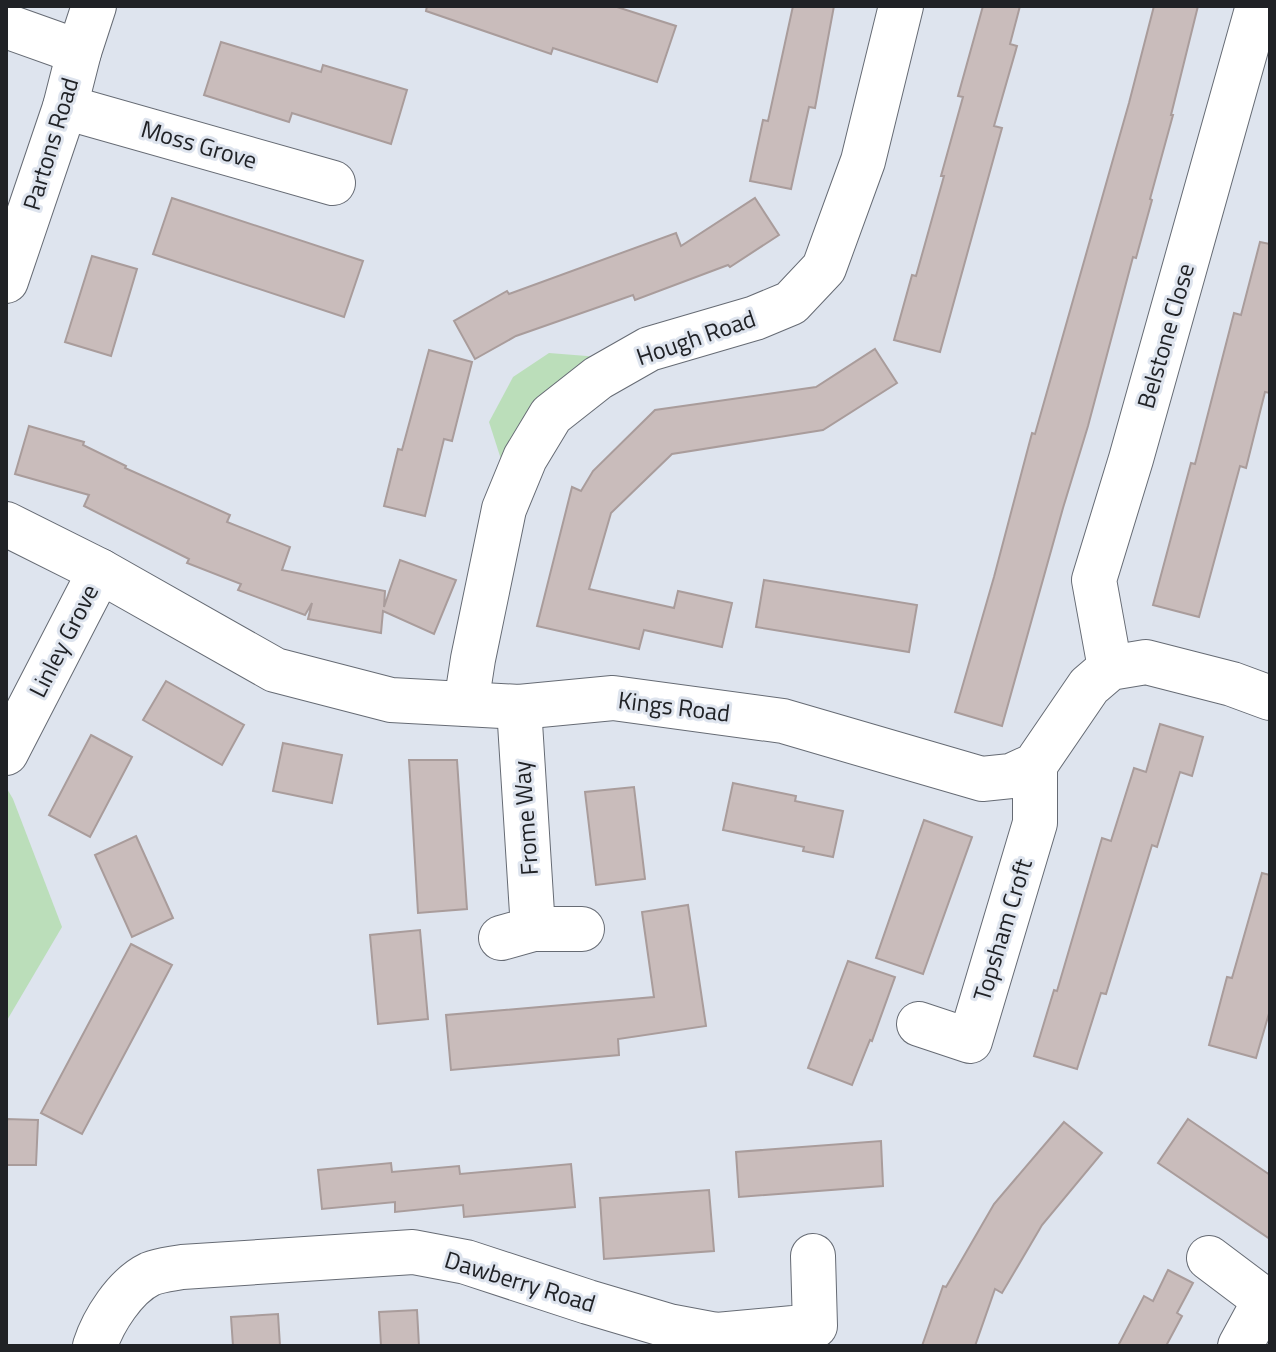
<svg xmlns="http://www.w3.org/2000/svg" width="1276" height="1352" viewBox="0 0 1276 1352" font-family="'Titillium Web',sans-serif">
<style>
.green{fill:#bbdeba}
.building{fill:#c9bcbb;stroke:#a99c9b;stroke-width:2}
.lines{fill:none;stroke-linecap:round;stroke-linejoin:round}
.minor-casing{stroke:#666b74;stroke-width:46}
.minor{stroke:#fff;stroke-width:44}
.labels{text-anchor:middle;stroke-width:6;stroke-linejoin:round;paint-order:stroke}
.street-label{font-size:24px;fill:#202226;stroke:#dee4ee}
</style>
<rect width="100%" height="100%" fill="#dee4ee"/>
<g class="green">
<polygon points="549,353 612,358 508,481 489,422 513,377"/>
<polygon points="6,787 13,799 62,927 6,1022"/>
</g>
<g class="building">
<polygon points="427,6 614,6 676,26 657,82 553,48 551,54 426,11"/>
<polygon points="793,6 834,6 815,108 809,107 791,189 750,181 763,120 768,121"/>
<polygon points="983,6 1020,6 1010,44 1017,46 994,126 1002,128 940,352 894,340 912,275 916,276 944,176 941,176 963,97 958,96"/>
<polygon points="1154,6 1198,6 1171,115 1173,115 1150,199 1152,200 1136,258 1133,257 1088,426 1063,508 1002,726 955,712 994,577 1032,433 1035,434 1129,103"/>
<polygon points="221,42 321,72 323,65 407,90 391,144 292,113 289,122 204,95"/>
<polygon points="172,198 363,261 344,317 153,254"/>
<polygon points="755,198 779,235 730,267 728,265 635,300 633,295 516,336 475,359 454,321 507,291 509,294 676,233 681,246"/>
<polygon points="1260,242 1270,244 1270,393 1265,392 1246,468 1240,466 1199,617 1153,605 1191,463 1195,464 1234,313 1241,315"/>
<polygon points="92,256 137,269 111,356 65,342"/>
<polygon points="875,349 897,383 823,430 672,454 611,513 589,589 674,608 678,591 732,603 722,647 644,630 639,649 537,626 572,487 581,491 593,471 655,410 816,387"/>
<polygon points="429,350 472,362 452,441 444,439 425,516 384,506 398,449 402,450"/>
<polygon points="29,426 84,442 83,445 126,466 125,468 230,515 227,522 290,547 282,570 385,591 384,607 400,560 456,580 434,634 383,611 381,633 308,619 312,603 305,615 238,590 241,584 187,563 189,559 84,506 89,495 15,474"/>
<polygon points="764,580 917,605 909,652 756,627"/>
<polygon points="166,681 244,725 222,765 143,720"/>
<polygon points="1160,724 1203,737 1192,776 1180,772 1157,847 1152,845 1106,994 1101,993 1077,1069 1034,1056 1054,990 1057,991 1102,838 1111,841 1134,768 1146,772"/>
<polygon points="91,735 132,757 90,837 49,815"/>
<polygon points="283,743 342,755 332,803 273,791"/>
<polygon points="409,760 457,760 467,909 418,913"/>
<polygon points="733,783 796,796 795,801 843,811 833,857 803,851 804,847 723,830"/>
<polygon points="634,787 645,879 596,885 585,792"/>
<polygon points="924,820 972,837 923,974 876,958"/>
<polygon points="136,836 173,918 132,937 95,855"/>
<polygon points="1262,873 1270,875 1270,1010 1256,1058 1209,1045 1227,977 1232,978"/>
<polygon points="688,905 706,1026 618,1039 619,1055 451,1070 446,1015 654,997 642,912"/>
<polygon points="420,930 428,1019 378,1024 370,935"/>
<polygon points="131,944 172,965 82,1134 41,1113"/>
<polygon points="848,961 895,977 872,1041 870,1040 852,1085 808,1068"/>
<polygon points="6,1119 38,1120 36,1165 6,1165"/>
<polygon points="1188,1119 1270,1175 1270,1239 1158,1163"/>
<polygon points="1064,1122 1102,1153 1042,1225 1002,1293 995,1289 975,1346 922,1346 943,1286 946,1287 994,1204"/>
<polygon points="881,1141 883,1186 739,1197 736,1152"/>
<polygon points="391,1163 392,1172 459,1166 460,1174 571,1164 575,1207 464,1217 463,1205 395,1212 395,1202 322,1209 318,1170"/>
<polygon points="709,1190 714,1251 604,1259 600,1198"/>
<polygon points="1168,1270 1193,1283 1177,1313 1182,1316 1166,1346 1118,1346 1144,1296 1153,1301"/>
<polygon points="417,1310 419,1346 381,1346 379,1312"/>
<polygon points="278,1314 280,1346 233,1346 231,1317"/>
</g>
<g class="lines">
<defs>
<g id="minor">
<polyline points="6,26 79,52"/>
<polyline points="65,107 333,183"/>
<polyline points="6,281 65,107 79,52 94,6"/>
<polyline points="6,524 100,571 275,670 391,700 519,707 613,698 783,721 982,779 1011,776 1035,765 1089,686 1110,668 1146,662 1232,684 1270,698"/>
<polyline points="1110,668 1094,580 1131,459 1258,6"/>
<polyline points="466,704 473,659 504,509 525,458 551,415 598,378 649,349 755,318 791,303 824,268 863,161 901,6"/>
<polyline points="519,707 533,929"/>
<polyline points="6,753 100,571"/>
<polyline points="501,938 533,929 582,929"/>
<polyline points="919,1024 970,1041 1035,823 1035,765"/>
<polyline points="1209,1258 1270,1304"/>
<path d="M95,1346c8,-25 30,-60 55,-72 10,-4 22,-5 32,-7l231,-15 53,10 122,40 81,24 48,9 98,-9 -2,-70"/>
<polyline points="1240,1346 1265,1300"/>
</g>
</defs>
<use href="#minor" class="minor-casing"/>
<use href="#minor" class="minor"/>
</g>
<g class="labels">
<g class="street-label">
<text transform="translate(51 144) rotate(-73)" y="8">Partons Road</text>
<text transform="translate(199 145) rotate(16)" y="8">Moss Grove</text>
<text transform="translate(1166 336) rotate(-74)" y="8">Belstone Close</text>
<text transform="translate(696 338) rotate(-19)" y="8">Hough Road</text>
<text transform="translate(64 641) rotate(-63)" y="8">Linley Grove</text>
<text transform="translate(674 707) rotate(7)" y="8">Kings Road</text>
<text transform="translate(526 818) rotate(-94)" y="8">Frome Way</text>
<text transform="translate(1003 930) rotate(-73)" y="8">Topsham Croft</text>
<text transform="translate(520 1282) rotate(17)" y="8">Dawberry Road</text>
</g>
</g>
<rect width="1276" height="1352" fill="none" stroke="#202226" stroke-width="16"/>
</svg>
